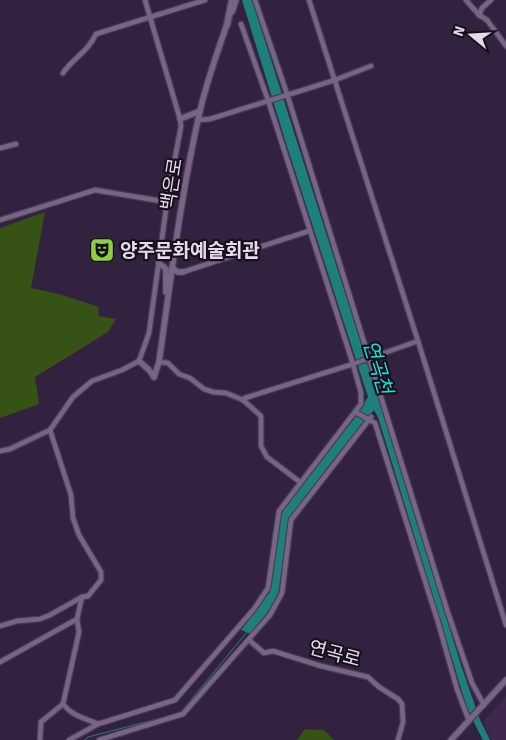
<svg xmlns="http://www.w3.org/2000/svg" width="506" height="740" viewBox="0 0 506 740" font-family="Signika,'Noto Sans KR',sans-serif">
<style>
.built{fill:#3e294c}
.green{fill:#365214}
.water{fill:#1d807c}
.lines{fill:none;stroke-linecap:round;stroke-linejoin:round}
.stream{stroke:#1d807c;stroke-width:1}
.minor-casing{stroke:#4b3d55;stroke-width:7}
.tertiary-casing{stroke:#4b3d55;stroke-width:8}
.secondary-casing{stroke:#4b3d55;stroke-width:9}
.minor{stroke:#786586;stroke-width:4.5}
.tertiary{stroke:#786586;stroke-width:5.5}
.secondary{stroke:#786586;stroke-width:6}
.labels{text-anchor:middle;stroke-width:4.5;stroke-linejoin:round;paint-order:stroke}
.street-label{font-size:19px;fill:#e4daec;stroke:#17101c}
.poi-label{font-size:19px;font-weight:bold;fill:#e4daec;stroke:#17101c;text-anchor:start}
.water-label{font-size:20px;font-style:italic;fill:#17e1da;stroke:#17101c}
</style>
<rect width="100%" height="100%" fill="#33223f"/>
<polygon class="built" points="506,696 506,740 492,740 483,722"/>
<g class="green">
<polygon points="45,212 31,288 59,294 99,307 98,316 116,319 108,332 35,377 39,404 0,418 0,228"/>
<polygon points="305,729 324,730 334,740 297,740"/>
</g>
<polygon class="water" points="242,0 252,0 374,384 461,665 480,720 490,740 483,740 468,711 378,417 374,410 330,464 290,518 278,595 270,609 251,634 241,630 270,592 282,510 354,419 368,397 286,143"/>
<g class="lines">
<polyline class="stream" points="85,740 88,737 180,713 247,632"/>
<defs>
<g id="minor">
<polyline points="255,0 287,94 448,613 472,683 484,705"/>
<polyline points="309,0 418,341 506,625"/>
<polyline points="466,0 479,15"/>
<polyline points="491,0 482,8 479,15 487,20 506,46"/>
<path d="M63,73c11,-16 24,-20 33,-39l109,-34"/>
<polyline points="198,120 210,119 335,80 371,66"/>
<polyline points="0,148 16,144"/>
<polyline points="0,220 95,190 167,202"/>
<polyline points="183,272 309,231"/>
<polyline points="159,362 168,363 179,374 190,378 204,389 213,392 226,393 243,400 261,416 261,446 267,457 300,482"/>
<polyline points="243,400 245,398 353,364 418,341"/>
<polyline points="355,412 375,423 438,622 457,689 469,721"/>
<polyline points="0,451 10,449 50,430 73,397 92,381 122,370 139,361 149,333 167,202 181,126 180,119 145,0"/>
<polyline points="0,626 17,621 40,619 50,615 82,597 88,596 101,580 101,572 79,535 73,518 71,495 50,430"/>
<polyline points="249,640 264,653 273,651 321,666 368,677 379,687 398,699 402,704 403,722 398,740"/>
<polyline points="0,662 77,619"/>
<path d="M63,704c9,12 22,14 35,20"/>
<polyline points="40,740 41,722 63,704 79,632 77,619 82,597"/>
<polyline points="69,740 98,724 175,700 254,609 268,588 279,511 361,404 361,393 353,364 268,100 241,24"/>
<polyline points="99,740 183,714 270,615 282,593 291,520 371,417"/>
</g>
<g id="tertiary">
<polyline points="232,12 236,0"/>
<polyline points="180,119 200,111"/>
<polyline points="159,263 166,269 166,292"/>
<polyline points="172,268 178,272 183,272"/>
<polyline points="139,361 149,370 154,377"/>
<path d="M154,377l5,-15c12,-84 22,-169 41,-251 7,-31 18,-60 28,-90"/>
<polyline points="451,740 506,680"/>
</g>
<polyline id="secondary" points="227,25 232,0"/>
</defs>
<use href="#minor" class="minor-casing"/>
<use href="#tertiary" class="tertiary-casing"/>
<use href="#secondary" class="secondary-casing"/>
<use href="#minor" class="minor"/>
<use href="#tertiary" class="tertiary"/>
<use href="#secondary" class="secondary"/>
</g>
<defs>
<symbol id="theatre-square" viewBox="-11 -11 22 22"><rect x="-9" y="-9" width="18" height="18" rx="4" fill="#8fcd42" stroke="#17101c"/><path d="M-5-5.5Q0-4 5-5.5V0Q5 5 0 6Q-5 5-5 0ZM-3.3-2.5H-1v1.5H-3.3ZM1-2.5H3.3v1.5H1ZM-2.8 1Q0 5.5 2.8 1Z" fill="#111"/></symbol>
</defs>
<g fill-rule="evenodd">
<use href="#theatre-square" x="88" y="236" width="28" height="28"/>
</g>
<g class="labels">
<g class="street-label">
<text transform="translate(171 184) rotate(-81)" y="7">백은로</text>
<text transform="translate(335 653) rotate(15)" y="7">연곡로</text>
</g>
<g class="poi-label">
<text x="120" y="257">양주문화예술회관</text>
</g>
<g class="water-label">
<text transform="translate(378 367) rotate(73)" y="7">연곡천</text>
</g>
</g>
<g transform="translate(471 35) rotate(288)" stroke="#17101c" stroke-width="4" paint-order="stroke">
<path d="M0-4L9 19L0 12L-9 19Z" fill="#e4daec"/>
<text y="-8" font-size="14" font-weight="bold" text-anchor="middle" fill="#e4daec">N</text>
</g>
</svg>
